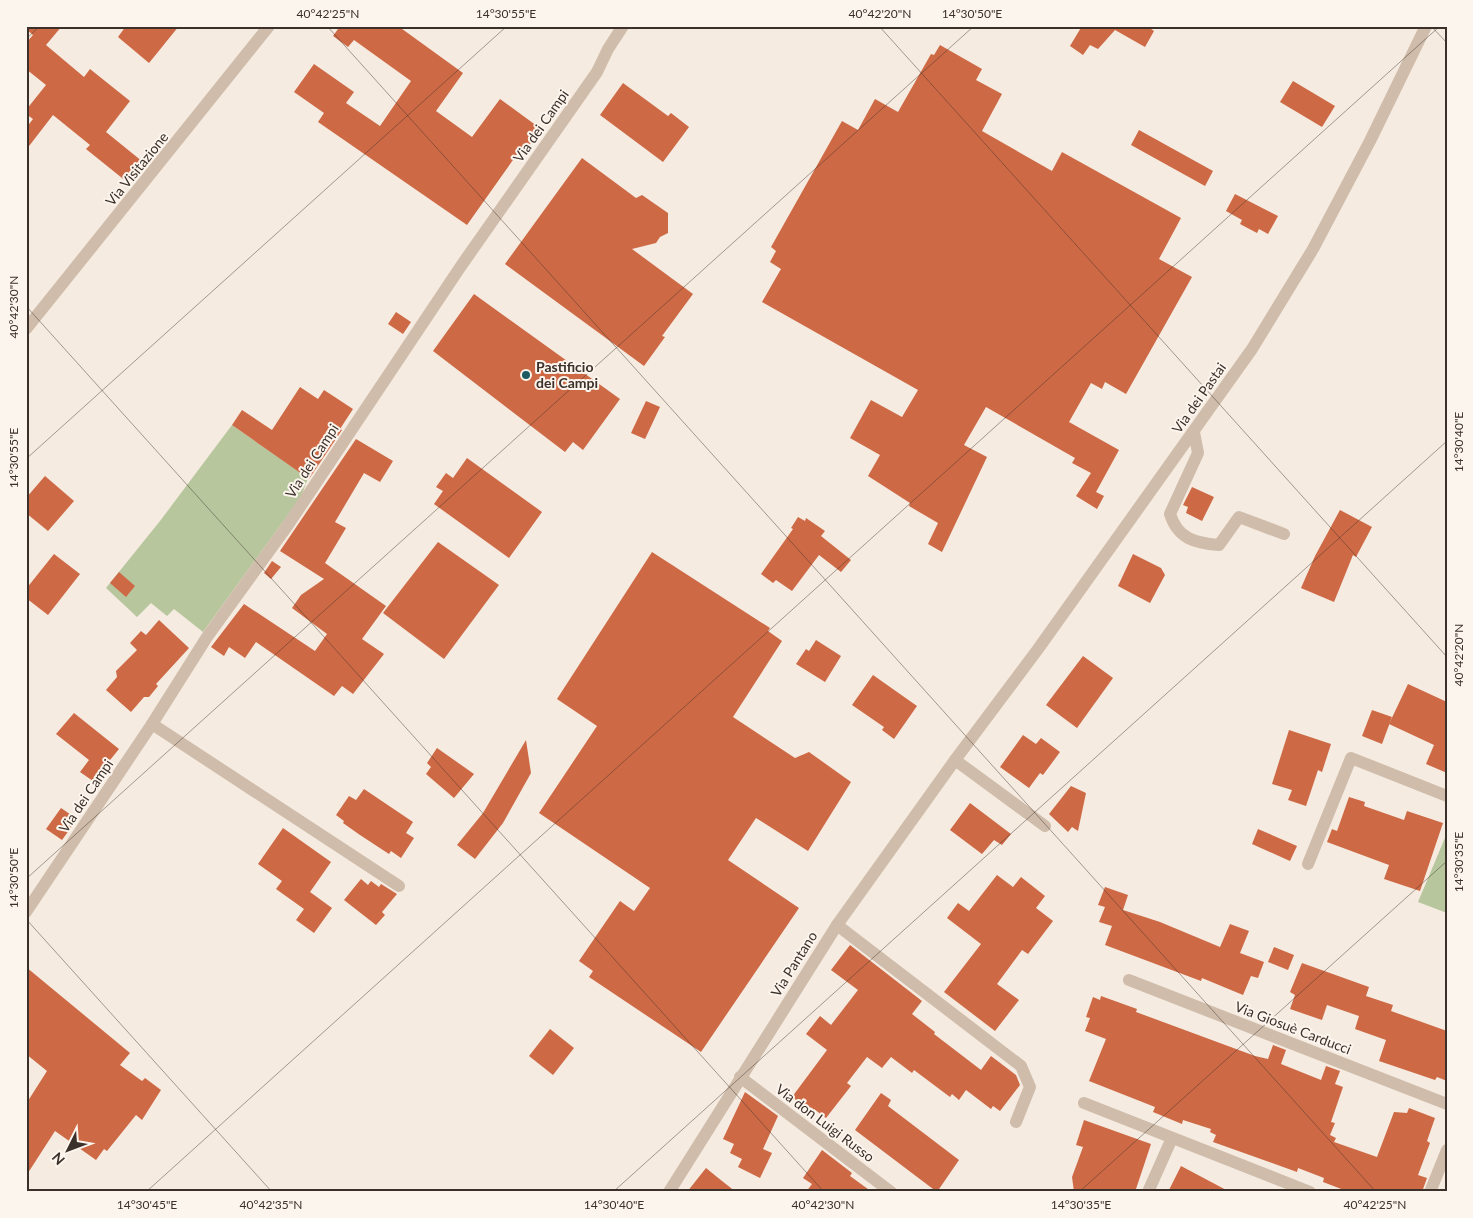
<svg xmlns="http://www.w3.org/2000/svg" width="1473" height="1218" viewBox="0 0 1473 1218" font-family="Lato,sans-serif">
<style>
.green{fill:#b8c69e}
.building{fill:#ce6945}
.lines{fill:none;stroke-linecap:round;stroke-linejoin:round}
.minor{stroke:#cfbcaa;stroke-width:12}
.tertiary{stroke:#cfbcaa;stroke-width:12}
.ticks{fill:none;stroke:#3c302a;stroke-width:1;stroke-opacity:0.45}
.poi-dot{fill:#1c5b61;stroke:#fcf5ed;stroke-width:2}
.labels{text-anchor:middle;stroke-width:4;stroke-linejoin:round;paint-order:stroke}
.street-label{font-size:14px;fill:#3c302a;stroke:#fcf5ed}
.poi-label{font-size:14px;font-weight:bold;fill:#3c302a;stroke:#fcf5ed;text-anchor:start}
.neatline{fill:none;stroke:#3c302a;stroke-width:2}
.ticks-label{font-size:12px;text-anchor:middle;fill:#3c302a}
</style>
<rect width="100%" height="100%" fill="#f5ebe0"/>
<g class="green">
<polygon points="232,425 308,478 301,497 203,632 174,609 167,616 151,603 137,617 106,588 160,521"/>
<polygon points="1447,833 1447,913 1418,902"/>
</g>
<g class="building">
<polygon points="26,26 62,26 46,45 84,77 90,69 130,101 106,132 143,162 127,182 86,149 90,145 53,115 26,150 26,128 33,119 26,114 26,110 46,85 26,69 26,43 33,35 26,29"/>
<polygon points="126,26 179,26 149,63 118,37"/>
<polygon points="335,26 398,26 463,73 436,111 472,137 500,99 541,129 524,153 520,150 467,225 318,122 324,113 294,92 314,64 354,92 346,103 380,126 411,81 354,40 348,47 333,36 338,29"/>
<polygon points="1082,26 1147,26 1154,31 1145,47 1115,30 1098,49 1090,45 1083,55 1070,46"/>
<polygon points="940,45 982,69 976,80 1002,94 982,131 1052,171 1062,152 1181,218 1159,259 1192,277 1126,394 1105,382 1102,389 1091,383 1069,422 1119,450 1096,492 1104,496 1097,509 1076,496 1091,473 1072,463 1075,458 986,407 964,445 987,457 942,552 928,544 938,523 909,506 910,503 868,476 880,455 850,438 871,400 902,417 918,390 762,302 781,269 770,262 776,251 771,247 842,121 858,130 875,99 898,112 931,54 934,55"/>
<polygon points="1293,81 1335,106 1322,127 1280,102"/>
<polygon points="623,83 668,116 671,113 689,127 663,162 600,115"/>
<polygon points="1139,130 1213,171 1205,186 1131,145"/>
<polygon points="582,158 636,198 642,195 668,213 668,233 660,237 656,243 632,249 693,294 662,336 665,337 644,366 505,264"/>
<polygon points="1235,194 1278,216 1268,234 1259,229 1257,233 1240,224 1242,220 1226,211"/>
<polygon points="474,294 620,399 583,450 573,442 565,452 433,351"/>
<polygon points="396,312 411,322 403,334 388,324"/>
<polygon points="300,387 318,399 324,390 353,409 340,429 342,430 309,479 232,425 242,410 272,430"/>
<polygon points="646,401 660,407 645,439 631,433"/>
<polygon points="356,439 393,461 380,482 364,473 335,522 346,528 325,563 386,606 362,639 384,654 353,694 342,686 334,696 256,642 245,658 229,647 224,656 211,647 244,604 315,651 327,634 292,608 301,595 324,579 280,551"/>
<polygon points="467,458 542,512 509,558 434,504 443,491 436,487 446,473 453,478"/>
<polygon points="45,476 74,501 48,531 26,513 26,498"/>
<polygon points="1192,487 1214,497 1202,521 1186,513 1188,507 1183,505"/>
<polygon points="1340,510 1372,527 1356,557 1353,555 1334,602 1301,588 1315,556"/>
<polygon points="798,517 805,521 806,518 825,531 821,536 851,560 841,572 819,555 792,591 776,580 773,583 761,574 793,529 791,528"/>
<polygon points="438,542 499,585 444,659 383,613"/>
<polygon points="652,552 770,628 768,631 782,641 733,717 795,758 809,752 851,782 808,851 756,818 728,860 799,908 701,1052 589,977 593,971 579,961 620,901 634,911 650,888 539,813 597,726 557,699"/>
<polygon points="54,554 80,574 48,615 26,598 26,589"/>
<polygon points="1133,554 1161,568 1165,575 1150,603 1118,586"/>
<polygon points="272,561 281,567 271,579 264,573"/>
<polygon points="119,572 135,586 126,597 110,583"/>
<polygon points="159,620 189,648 156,684 158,686 149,697 144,697 131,712 106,690 117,677 116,671 137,650 130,643 141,631 146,635"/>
<polygon points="816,640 841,656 825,682 796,664 806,649 809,651"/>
<polygon points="1083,656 1113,678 1077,728 1046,705"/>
<polygon points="873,675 917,706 894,739 882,730 884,727 852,705"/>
<polygon points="1408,684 1447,702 1447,773 1426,764 1434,745 1389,724"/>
<polygon points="1372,710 1392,717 1382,744 1362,736"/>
<polygon points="74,713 119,749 93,781 80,772 89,760 56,734"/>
<polygon points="1289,730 1331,744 1322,772 1318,770 1306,806 1288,800 1292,790 1272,784"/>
<polygon points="1023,735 1036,744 1041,738 1060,752 1043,775 1040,773 1029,788 1000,767"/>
<polygon points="526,740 531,773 503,823 475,859 457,845 483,813"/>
<polygon points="437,748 474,774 454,798 426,774 431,767 427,763"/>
<polygon points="1071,786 1086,793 1078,831 1072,827 1068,832 1049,814"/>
<polygon points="364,789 413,822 406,833 414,838 401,858 391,851 389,854 360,835 343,823 344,821 336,815 349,796 356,800"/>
<polygon points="1349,797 1365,802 1364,806 1404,820 1407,811 1443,823 1420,891 1384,879 1389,865 1327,842 1332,829 1337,831"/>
<polygon points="970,803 1011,834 1002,845 994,840 982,854 950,830"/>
<polygon points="61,808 77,819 62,840 46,829"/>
<polygon points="283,828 331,862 310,892 332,908 314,933 296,920 304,909 276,889 282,881 258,864"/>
<polygon points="1258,829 1297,846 1290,861 1252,844"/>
<polygon points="997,875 1013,887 1021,877 1045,896 1036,908 1053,921 1028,954 1022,950 997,984 1019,1000 995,1031 944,992 981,944 947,918 958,903 969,911"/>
<polygon points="361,879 368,885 371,881 379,887 381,884 397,894 382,912 385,915 376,925 344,900"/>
<polygon points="1105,887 1128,895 1123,910 1160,922 1220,947 1230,924 1249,931 1240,953 1264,962 1258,978 1251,976 1243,995 1202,978 1201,981 1105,945 1112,926 1099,922 1105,907 1098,905"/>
<polygon points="850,945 922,1001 912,1014 935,1032 934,1034 981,1070 991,1056 1016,1075 1020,1085 1000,1111 993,1106 991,1109 966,1090 959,1100 952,1094 950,1097 914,1070 912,1073 891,1057 882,1068 867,1057 847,1083 851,1086 826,1118 814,1109 812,1112 792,1097 827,1050 806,1034 820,1016 831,1025 858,990 831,970"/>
<polygon points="1274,947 1294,955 1288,970 1268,962"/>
<polygon points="1302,963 1369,987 1366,996 1393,1005 1391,1011 1447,1031 1447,1081 1437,1077 1435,1080 1379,1061 1386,1040 1355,1029 1359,1016 1327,1005 1322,1020 1290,1009 1295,995 1290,992"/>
<polygon points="26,967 130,1053 120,1065 142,1081 145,1078 161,1090 142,1120 136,1115 107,1151 104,1149 96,1160 55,1131 26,1176 26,1104 47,1071 26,1054"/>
<polygon points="1101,996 1137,1009 1136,1012 1255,1056 1268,1059 1273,1045 1286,1050 1281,1064 1321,1080 1326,1066 1340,1071 1335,1084 1343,1087 1331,1122 1335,1123 1330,1135 1336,1138 1334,1142 1377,1157 1394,1112 1407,1113 1409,1108 1435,1118 1427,1141 1430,1143 1418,1175 1427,1178 1422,1192 1349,1192 1323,1182 1324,1178 1298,1168 1297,1172 1213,1142 1216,1135 1210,1132 1211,1129 1183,1120 1182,1124 1153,1112 1155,1107 1089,1081 1106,1039 1085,1031 1090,1018 1086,1017 1093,997 1100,1000"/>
<polygon points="550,1029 574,1048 553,1075 529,1056"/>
<polygon points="745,1092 778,1116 763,1149 772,1153 760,1178 738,1167 742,1159 730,1153 734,1144 723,1139"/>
<polygon points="881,1093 891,1100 888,1106 959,1160 937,1192 855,1130"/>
<polygon points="1084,1120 1151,1144 1135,1192 1074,1192 1072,1177 1083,1147 1076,1145"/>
<polygon points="822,1150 852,1173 850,1176 872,1192 806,1192 812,1184 803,1178"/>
<polygon points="1181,1166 1230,1192 1168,1192"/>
<polygon points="706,1168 717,1177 736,1192 687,1192"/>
</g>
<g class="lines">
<g class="minor">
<path d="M1194,432l4,21 -28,61c8,25 25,29 49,31l20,-28 45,17"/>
<polyline points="152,724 399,886"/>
<polyline points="955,760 1045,826"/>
<polyline points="1308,864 1351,758 1447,796"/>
<polyline points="26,912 152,724 207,637 288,525 461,266 597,72 608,49 623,26"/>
<polyline points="837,925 1021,1066 1030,1087 1016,1122"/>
<polyline points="1129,980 1447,1104"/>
<polyline points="740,1077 891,1192"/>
<polyline points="1084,1103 1310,1192"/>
<polyline points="1148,1192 1172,1138"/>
<polyline points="1430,1192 1447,1150"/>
</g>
<g class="tertiary">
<polyline points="26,329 269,26"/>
<polyline points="669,1192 837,925 955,760 1038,649 1252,349 1313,249 1370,141 1426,26"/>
</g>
</g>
<path class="ticks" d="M327,26l1049,1166M879,26l568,631M1431,26l16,17M26,39l14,-13M26,306l798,886M26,459l481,-433M26,879l948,-853M26,919l246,273M146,1192l1294,-1166M613,1192l834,-751M1079,1192l368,-331"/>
<circle class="poi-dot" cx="526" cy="375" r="5"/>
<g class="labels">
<g class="street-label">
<text transform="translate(541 126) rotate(-55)" y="5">Via dei Campi</text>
<text transform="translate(137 169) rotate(-51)" y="5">Via Visitazione</text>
<text transform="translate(1199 398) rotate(-55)" y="5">Via dei Pastai</text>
<text transform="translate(312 461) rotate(-57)" y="5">Via dei Campi</text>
<text transform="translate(86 796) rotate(-56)" y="5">Via dei Campi</text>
<text transform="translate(794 964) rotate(-58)" y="5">Via Pantano</text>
<text transform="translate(1293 1028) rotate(21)" y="5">Via Giosuè Carducci</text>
<text transform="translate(825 1123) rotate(37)" y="5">Via don Luigi Russo</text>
</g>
<g class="poi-label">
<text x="536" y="372">Pastificio<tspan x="536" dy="16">dei Campi</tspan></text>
</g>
</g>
<rect width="1473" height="1218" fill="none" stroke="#fcf5ed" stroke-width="55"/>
<g transform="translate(68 1150) rotate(228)" stroke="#fcf5ed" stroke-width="4" paint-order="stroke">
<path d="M0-4L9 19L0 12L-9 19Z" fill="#3c302a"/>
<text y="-8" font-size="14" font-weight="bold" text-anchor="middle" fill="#3c302a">N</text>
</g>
<rect x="28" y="28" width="1418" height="1162" class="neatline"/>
<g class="ticks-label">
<text x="328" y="18">40°42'25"N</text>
<text x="506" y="18">14°30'55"E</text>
<text x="880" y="18">40°42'20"N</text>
<text x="972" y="18">14°30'50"E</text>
<text transform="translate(14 307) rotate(-90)" y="4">40°42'30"N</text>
<text transform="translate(1459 442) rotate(-90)" y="4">14°30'40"E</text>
<text transform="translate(14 458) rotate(-90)" y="4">14°30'55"E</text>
<text transform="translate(1459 655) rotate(-90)" y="4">40°42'20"N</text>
<text transform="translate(1459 862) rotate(-90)" y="4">14°30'35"E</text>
<text transform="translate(14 878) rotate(-90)" y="4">14°30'50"E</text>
<text x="147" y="1209">14°30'45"E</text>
<text x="271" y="1209">40°42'35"N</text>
<text x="614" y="1209">14°30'40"E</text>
<text x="823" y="1209">40°42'30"N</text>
<text x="1081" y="1209">14°30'35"E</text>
<text x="1375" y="1209">40°42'25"N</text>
</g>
</svg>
